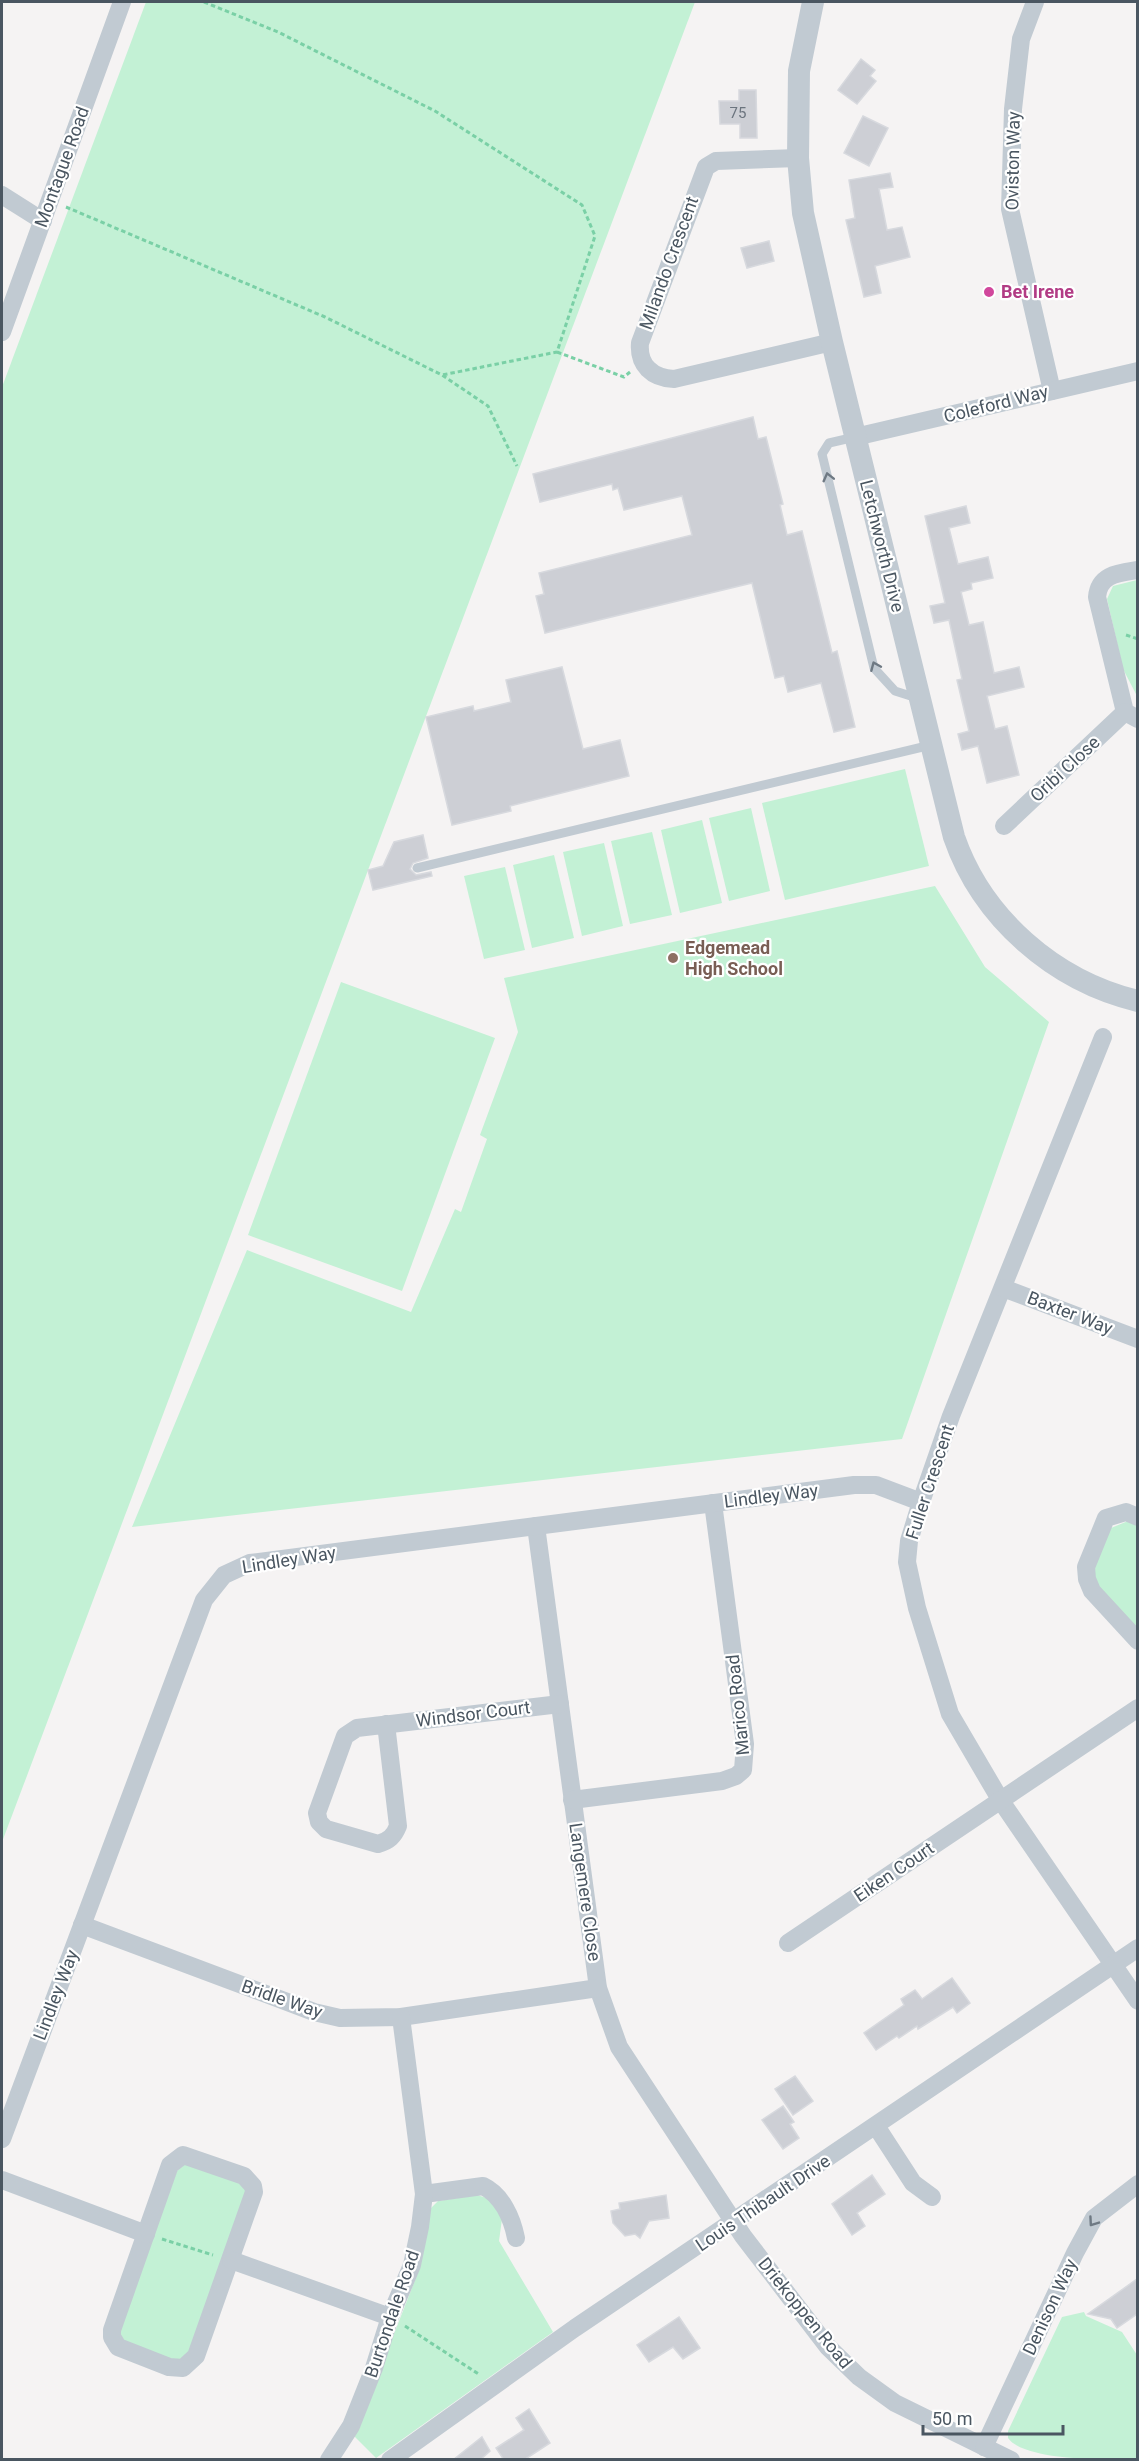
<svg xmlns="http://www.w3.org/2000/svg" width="1139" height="2461" viewBox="0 0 1139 2461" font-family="Roboto,sans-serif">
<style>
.green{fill:#c3f1d5}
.building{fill:#cdcfd5;stroke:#d7d9de;stroke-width:1.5}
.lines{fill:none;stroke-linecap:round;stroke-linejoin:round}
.path{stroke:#7ad0a6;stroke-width:3;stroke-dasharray:4.5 3;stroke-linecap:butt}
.service{stroke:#c1cad2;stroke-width:9}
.minor{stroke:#c1cad2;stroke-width:18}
.tertiary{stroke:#c1cad2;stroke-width:22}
.oneway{stroke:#6e7983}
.hotel-dot{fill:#d1479c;stroke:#fff;stroke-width:2}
.education-dot{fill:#8d6e63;stroke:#fff;stroke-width:2}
.labels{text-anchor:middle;stroke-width:4.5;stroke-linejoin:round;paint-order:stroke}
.number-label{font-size:15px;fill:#6b747e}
.street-label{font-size:18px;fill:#4a5661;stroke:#fff}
.hotel-label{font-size:18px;font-weight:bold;fill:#b23c85;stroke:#fff;text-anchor:start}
.education-label{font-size:18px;font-weight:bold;fill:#785e54;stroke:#fff;text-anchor:start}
</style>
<rect width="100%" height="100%" fill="#f5f3f3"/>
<g class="green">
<polygon points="146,2 695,2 2,1842 2,387"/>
<polygon points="1137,580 1137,696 1123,669 1107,599 1113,586"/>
<polygon points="905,769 929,866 785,900 762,803"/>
<polygon points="751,808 770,891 729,901 709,818"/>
<polygon points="702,820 722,903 680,913 661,830"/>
<polygon points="652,832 672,915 630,924 611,841"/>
<polygon points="604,843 623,926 582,936 563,852"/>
<polygon points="554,855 574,938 532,948 513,865"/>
<polygon points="505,867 525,950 484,959 464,876"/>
<polygon points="935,886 985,967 1049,1022 902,1439 132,1527 247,1250 411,1312 455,1209 461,1212 487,1139 480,1135 518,1032 504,978"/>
<polygon points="341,982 495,1038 402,1291 248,1235"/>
<path d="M1128,1521l9,4v106c-10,-11 -43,-40 -43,-54 -1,-16 11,-35 17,-49z"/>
<polygon points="184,2165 190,2165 240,2182 246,2190 190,2351 178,2361 126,2344 119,2336 120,2325 177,2171"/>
<polygon points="477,2195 490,2199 502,2219 499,2241 553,2332 376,2458 354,2436 419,2270 431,2208 438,2201"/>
<path d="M1084,2312l2,4 36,16 15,23v104c-30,1 -113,2 -129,-21v-7l54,-114z"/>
</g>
<g class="building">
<polygon points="861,59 875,70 870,76 876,81 857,104 838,90"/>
<polygon points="739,90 756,90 757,138 740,138 740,124 720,124 719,101 739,101"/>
<polygon points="863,116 888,128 869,166 844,153"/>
<polygon points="890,173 893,187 879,189 887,230 902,227 910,257 875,266 881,293 864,297 846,220 855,218 849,180"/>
<polygon points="769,241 774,261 747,268 741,248"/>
<polygon points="753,417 758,439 766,437 783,504 780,505 787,535 802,531 832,653 837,651 855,727 834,732 821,683 788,692 784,676 775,678 752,583 545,633 536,596 544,594 539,573 692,535 682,496 624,510 618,488 613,490 612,484 540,502 533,474"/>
<polygon points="966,506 970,523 949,528 958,564 988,557 993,578 971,583 972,589 961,592 969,625 983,622 994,673 1019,667 1024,687 987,696 995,729 1007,726 1019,775 987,783 978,746 962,750 958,734 969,731 957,680 962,679 949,620 934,623 930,606 945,603 925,516"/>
<polygon points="562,667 583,749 620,740 629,776 510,806 511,811 452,825 426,717 473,706 474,711 511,702 506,680"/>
<polygon points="423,835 428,858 413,863 410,869 416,875 431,872 432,876 373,890 368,870 383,866 394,842"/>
<polygon points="952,1978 970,2003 957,2013 953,2007 918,2029 917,2026 899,2038 897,2036 876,2050 864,2033 904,2005 901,1999 915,1990 922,1999"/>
<polygon points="795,2076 813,2101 793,2115 775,2089"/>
<polygon points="783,2106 794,2122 790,2124 799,2138 783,2149 762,2120"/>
<polygon points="872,2175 885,2194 857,2213 865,2226 852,2235 832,2204"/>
<polygon points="666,2195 669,2218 649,2221 640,2238 635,2234 625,2236 613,2223 611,2211 620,2209 619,2203"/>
<polygon points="1137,2279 1137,2314 1117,2328 1111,2319 1088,2314"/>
<polygon points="679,2317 700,2348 683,2359 673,2347 649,2362 637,2345"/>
<polygon points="529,2409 550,2443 524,2460 504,2460 496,2448 524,2430 516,2418"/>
<polygon points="482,2437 490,2451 480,2460 453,2460"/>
</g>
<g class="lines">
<g class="path">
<polyline points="204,2 278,32 435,111 582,205 595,236 557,352 442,375"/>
<polyline points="66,207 325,317 442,375 488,406 517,466"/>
<polyline points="557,352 624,377 630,372"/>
<polyline points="1126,635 1138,639"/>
<polyline points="162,2239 213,2255"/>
<polyline points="405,2326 480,2375"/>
</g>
<g class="service">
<polyline points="855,437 829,443 822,454 874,668 895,691 917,698"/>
<polyline points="417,868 931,745"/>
</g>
<g class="minor">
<polyline points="1035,2 1021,39 1013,109 1010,209 1052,391"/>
<path d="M798,158l-82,3 -10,6 -66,176c-2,22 12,35 34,36l158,-37"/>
<polyline points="2,195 43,221"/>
<polyline points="2,332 122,2"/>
<polyline points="855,437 1138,371"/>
<path d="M1138,570c-19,3 -39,4 -41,27l28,115 13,7"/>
<polyline points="1004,826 1125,712"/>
<polyline points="1103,1037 951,1416 921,1502 909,1541 907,1562 917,1608 950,1714 1001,1801 1138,2001"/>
<polyline points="1003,1288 1138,1339"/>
<polyline points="1138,1517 1126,1512 1106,1518 1086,1567 1087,1579 1092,1591 1138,1641"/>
<polyline points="536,1526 598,1988 619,2047 743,2236 828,2347 859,2377 895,2403 1011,2460"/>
<path d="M386,1724l12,102c-4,10 -9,15 -20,18l-52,-15 -7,-7 -2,-9 28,-77 12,-8 203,-24"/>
<polyline points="572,1800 722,1781 736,1776 743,1770 745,1744 713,1503"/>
<polyline points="82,1925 314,2012 340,2018 401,2017 598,1988"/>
<polyline points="788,1943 1138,1708"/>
<polyline points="876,2126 913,2183 932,2197"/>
<polyline points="2,2139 204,1600 224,1575 250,1563 854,1485 876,1485 921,1502"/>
<polygon points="183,2155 244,2176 253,2186 254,2192 196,2356 183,2368 169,2367 118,2347 112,2337 112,2330 170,2165"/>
<polyline points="2,2180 146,2234"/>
<path d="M424,2194l59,-8c19,9 29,32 33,52"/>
<polyline points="231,2260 390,2317"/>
<polyline points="984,2447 1075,2253 1094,2218 1138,2184"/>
<polyline points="329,2460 351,2426 374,2368 390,2317 412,2265 420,2227 424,2194 401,2017"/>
<polyline points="390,2460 575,2328 1138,1948"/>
</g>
<path class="tertiary" d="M813,2l-14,69 -1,87 5,55 29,129 122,495c28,81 100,144 184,164"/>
</g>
<defs><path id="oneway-chevron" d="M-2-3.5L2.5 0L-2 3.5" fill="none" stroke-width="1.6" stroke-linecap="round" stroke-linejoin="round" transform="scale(1.5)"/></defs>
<g class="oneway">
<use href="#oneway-chevron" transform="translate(828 477) rotate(-104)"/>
<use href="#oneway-chevron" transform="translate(875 666) rotate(-113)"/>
<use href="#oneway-chevron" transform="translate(1093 2222) rotate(125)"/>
</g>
<circle class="hotel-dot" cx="989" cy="292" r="6"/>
<circle class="education-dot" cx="673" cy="958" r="6"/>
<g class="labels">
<g class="number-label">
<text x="738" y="118">75</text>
</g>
<g class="street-label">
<text transform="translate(1013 161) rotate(-89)" y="6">Oviston Way</text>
<text transform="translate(62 167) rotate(-70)" y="6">Montague Road</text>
<text transform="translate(669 263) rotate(-70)" y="6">Milando Crescent</text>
<text transform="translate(996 404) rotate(-14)" y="6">Coleford Way</text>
<text transform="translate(882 546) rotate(76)" y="6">Letchworth Drive</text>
<text transform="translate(1065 769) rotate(-43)" y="6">Oribi Close</text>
<text transform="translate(1070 1313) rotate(21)" y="6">Baxter Way</text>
<text transform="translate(930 1482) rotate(-72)" y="6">Fuller Crescent</text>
<text transform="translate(771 1496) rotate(-7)" y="6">Lindley Way</text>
<text transform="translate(289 1560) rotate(-9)" y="6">Lindley Way</text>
<text transform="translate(738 1705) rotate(-96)" y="6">Marico Road</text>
<text transform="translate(473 1714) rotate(-7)" y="6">Windsor Court</text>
<text transform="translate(894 1872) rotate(-34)" y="6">Eiken Court</text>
<text transform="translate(585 1892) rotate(82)" y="6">Langemere Close</text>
<text transform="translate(56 1995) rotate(-69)" y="6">Lindley Way</text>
<text transform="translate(282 1999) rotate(19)" y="6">Bridle Way</text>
<text transform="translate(763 2203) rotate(-34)" y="6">Louis Thibault Drive</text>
<text transform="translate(1050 2307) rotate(-65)" y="6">Denison Way</text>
<text transform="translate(805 2313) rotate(51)" y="6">Driekoppen Road</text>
<text transform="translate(392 2314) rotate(-71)" y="6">Burtondale Road</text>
</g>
<g class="hotel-label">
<text x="1001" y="298">Bet Irene</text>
</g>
<g class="education-label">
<text x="685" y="954">Edgemead<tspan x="685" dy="21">High School</tspan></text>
</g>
</g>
<rect width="1139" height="2461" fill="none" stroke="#4a5661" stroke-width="6"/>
<path d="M923 2425v9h140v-9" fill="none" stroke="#4a5661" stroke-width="3"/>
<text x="932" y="2425" font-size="18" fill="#4a5661" stroke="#ffffff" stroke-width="4.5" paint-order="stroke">50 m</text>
</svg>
